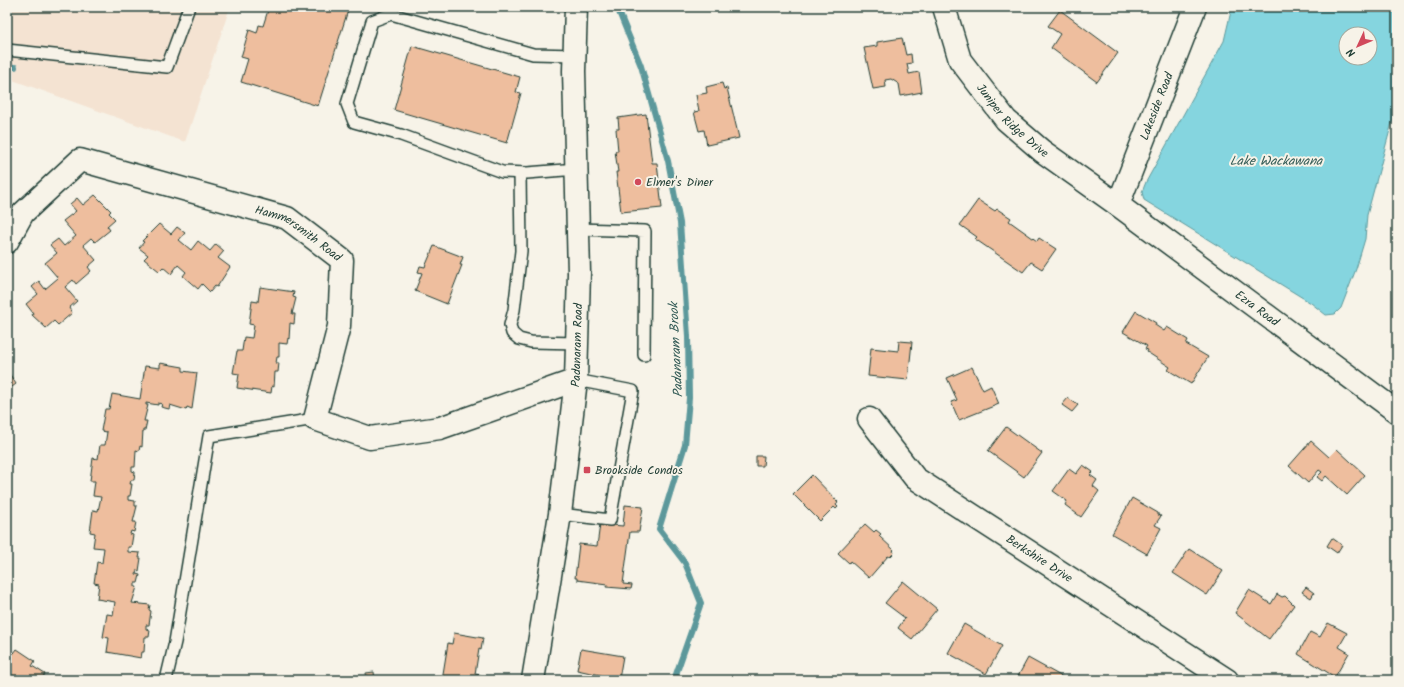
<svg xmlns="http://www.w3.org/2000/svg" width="1404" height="687" viewBox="0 0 1404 687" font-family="Kalam,sans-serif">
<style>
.built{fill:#f4e3d2}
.water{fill:#85d5df;stroke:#5c989b;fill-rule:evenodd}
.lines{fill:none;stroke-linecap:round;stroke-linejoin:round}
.stream{stroke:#5c989b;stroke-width:6}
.building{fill:#eebe9e;stroke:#1f3d34}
.lane-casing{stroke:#1f3d34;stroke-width:14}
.street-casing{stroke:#1f3d34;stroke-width:25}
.secondary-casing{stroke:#1f3d34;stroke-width:25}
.lane{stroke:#f7f3e8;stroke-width:11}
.street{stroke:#f7f3e8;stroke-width:22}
.secondary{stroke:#f7f3e8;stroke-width:22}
.poi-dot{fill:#d1495b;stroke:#f7f3e8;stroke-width:1.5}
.labels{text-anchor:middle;stroke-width:4;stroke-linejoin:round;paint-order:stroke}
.street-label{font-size:12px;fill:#1f3d34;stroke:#f7f3e8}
.poi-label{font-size:12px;fill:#1f3d34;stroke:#f7f3e8;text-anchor:start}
.water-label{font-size:13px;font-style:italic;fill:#335b56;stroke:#f7f3e8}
</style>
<rect width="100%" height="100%" fill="#f7f3e8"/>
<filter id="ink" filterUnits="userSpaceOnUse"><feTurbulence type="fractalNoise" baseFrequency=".025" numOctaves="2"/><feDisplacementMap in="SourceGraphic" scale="8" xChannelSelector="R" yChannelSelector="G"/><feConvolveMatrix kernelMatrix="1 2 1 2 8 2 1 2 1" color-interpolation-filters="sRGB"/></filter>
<g filter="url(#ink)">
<polygon class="built" points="7,7 230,7 185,142 7,78"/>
<path class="water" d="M1232,7h165v97l-30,111 -2,24 -9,30 -15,39 -6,6 -9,1 -15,-12 -167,-103 -2,-8 4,-10 78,-141zM1346,34h24v24h-24z"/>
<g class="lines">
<g class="stream">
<polyline points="617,7 641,66 668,161 680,223 688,336 689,398 685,445 659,529 685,563 701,603 674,680"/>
<polyline points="7,67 15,67"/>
</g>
</g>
<g class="building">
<polygon points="269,7 349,7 318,106 241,82 248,59 241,57 249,30 257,33 259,25 263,26"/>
<polygon points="1060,10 1118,53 1097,82 1051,48 1060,34 1048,26"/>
<polygon points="902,38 906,55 911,54 912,63 907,64 909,74 919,72 922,92 901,96 899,84 891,79 885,80 886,87 873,89 864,48 877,46 877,42"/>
<polygon points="412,46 520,77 516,92 521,93 507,143 394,110"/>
<polygon points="722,83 724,89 727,88 739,138 707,145 704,130 699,131 694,112 699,111 696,95 707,93 706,87"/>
<polygon points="646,114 652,163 657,163 662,208 621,212 616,172 618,172 615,151 618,151 616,129 619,129 618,118"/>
<polygon points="95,195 111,211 109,213 115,219 107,226 110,230 95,242 91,238 83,245 96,260 88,267 91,271 76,284 73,280 65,287 77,301 69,308 72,313 58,325 54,321 46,328 32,315 33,313 26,304 38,294 32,287 39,281 45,289 58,278 45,263 57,253 50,245 58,239 64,246 76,236 63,221 76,211 70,204 77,198 83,205"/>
<polygon points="978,200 995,211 997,209 1011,218 1009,221 1037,241 1039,238 1056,249 1042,269 1031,262 1023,272 975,239 977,237 960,225"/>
<polygon points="159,224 171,234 177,227 185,233 179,240 191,250 198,241 210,251 216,244 224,251 218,258 230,267 217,287 215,286 210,292 202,284 198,289 183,276 186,272 178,265 171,274 163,267 159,271 144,259 148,255 139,248 144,242 142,241"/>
<polygon points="434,246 463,257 460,265 462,265 447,304 415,291 422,273 418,272 420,266 425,267"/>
<polygon points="260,287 294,292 293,297 296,298 292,314 295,314 294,324 290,323 289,339 288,338 287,344 279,343 279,357 277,357 276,363 279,363 278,372 275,372 274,387 272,386 271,393 237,388 239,374 233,373 237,351 242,351 244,337 252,338 254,325 249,324 252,301 258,302"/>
<polygon points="1136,311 1156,323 1155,325 1164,331 1167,327 1188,340 1186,344 1208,357 1191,384 1168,370 1170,367 1147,352 1148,350 1145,349 1147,346 1123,332"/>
<polygon points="899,341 912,342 908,380 868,376 871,348 898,351"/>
<polygon points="160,363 183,367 183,371 197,373 192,409 187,407 186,410 170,405 169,409 161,407 162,404 158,403 158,405 146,403 146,405 148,405 144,421 147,421 145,430 143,430 142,447 140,446 139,451 136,450 135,467 132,467 132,471 135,472 134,480 131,480 130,484 132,484 130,496 128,496 128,500 135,501 135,506 137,506 133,522 136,522 134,532 131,531 130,534 133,535 131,547 128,547 128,552 140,553 139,558 141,558 139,571 137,570 136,574 140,575 138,583 135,583 135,587 137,587 132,603 150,605 149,610 151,611 149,625 146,625 146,629 150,630 149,637 145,637 144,652 142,652 141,658 107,652 109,638 103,637 107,614 113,615 115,602 97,599 99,584 94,583 97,562 102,563 104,548 93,547 95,533 90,532 93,510 98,511 101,497 93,496 95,481 90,481 93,458 98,459 100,445 105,445 107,432 101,431 105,409 109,409 112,394 140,399 145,366 160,368"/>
<polygon points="972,367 983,390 991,386 999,404 959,420 951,402 957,400 947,378"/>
<polygon points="7,370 16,384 8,390 11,394 7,398"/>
<polygon points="1068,398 1078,405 1072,412 1062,405"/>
<polygon points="1006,427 1042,453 1024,477 988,451"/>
<polygon points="1311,441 1329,457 1337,449 1365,475 1347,495 1326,476 1322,481 1317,477 1322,472 1319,470 1308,483 1289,466"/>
<polygon points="756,456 764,456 763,466 756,466"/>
<polygon points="1083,465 1093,472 1090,475 1097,480 1093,486 1099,491 1081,517 1065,505 1067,501 1053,491 1069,469 1076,474"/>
<polygon points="812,475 838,502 836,505 838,507 836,509 834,507 820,521 793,494"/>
<polygon points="1132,498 1158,513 1158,515 1161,516 1155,525 1161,528 1147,554 1112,534"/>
<polygon points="625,505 643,507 639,532 630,532 623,584 632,585 631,589 606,587 607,584 577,580 577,578 575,578 579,544 597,546 600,524 623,526"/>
<polygon points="865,524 874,532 876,530 881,534 879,536 894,550 893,551 894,553 890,557 888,556 869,578 850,561 849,563 838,553"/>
<polygon points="1332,538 1342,545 1337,553 1327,546"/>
<polygon points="1189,549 1223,571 1207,595 1173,573"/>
<polygon points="903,581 937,609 912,639 898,628 905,618 885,603"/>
<polygon points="1306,587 1314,593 1311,598 1302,592"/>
<polygon points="1249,590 1271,604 1277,594 1282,597 1285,596 1294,605 1269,639 1235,613"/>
<polygon points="1328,623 1347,633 1339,647 1349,653 1335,677 1298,654 1310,632 1320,637"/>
<polygon points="964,624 1002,646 986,674 948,653"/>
<polygon points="454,633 483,638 481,650 479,649 475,674 480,675 479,680 442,680 448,643 452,644"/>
<polygon points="7,649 14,653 17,649 35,661 32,666 45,674 41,680 7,680"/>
<polygon points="581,649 623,656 619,679 577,670"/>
<polygon points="1028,658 1066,679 1066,680 1016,680"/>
<polygon points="374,672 375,680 367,680 366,673"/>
</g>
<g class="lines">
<defs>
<g id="lane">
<polyline points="7,50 167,67 189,7"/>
<polyline points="575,55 533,54 391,14 372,21 347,104 354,122 401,135 502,172 527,173 577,169"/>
<polyline points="520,173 521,251 514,310 510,325 512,333 519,339 531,342 578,343"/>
<polyline points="578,229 645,231 644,355"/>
<polyline points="560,514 610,520 633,391 576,380"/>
<polyline points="166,680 175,642 209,436 315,419"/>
</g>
<g id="street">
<path id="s1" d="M944,7l16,53 46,60 36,31 76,54 279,207"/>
<path id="s2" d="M1118,205l77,-198"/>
<path id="s3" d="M7,242l16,-29 57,-53 207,58 55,42 -3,66 -24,93 55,19 70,-10 136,-48"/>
<path id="s4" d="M869,419l46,59 312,202"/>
</g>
<g id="secondary">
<path id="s5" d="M533,680l27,-166 16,-134 3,-107 -5,-202 2,-64"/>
</g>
</defs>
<use href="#lane" class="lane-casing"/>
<use href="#street" class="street-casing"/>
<use href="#secondary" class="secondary-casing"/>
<use href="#lane" class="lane"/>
<use href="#street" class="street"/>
<use href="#secondary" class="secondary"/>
</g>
</g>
<g class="poi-dot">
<circle cx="638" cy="182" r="4"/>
<rect x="583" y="466" width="8" height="8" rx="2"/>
</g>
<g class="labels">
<g class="street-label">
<text dy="4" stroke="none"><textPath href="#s2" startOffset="106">Lakeside Road</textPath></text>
<text dy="4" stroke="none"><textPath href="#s1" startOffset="136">Juniper Ridge Drive</textPath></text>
<text dy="4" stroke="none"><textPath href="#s3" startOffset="343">Hammersmith Road</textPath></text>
<text dy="4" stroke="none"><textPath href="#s1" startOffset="445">Ezra Road</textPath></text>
<text dy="4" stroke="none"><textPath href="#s5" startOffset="338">Padanaram Road</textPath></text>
<text dy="4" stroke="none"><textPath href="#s4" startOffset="223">Berkshire Drive</textPath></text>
</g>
<g class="poi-label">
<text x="646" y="186">Elmer's Diner</text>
<text x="595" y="474">Brookside Condos</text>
</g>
<g class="water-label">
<text x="1276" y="165">Lake Wackawana</text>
<text transform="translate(675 350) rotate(-93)" y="5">Padanaram Brook</text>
</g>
</g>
<rect width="1404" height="687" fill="none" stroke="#f7f3e8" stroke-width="24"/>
<rect x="12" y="12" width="1380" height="663" fill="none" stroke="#1f3d34" stroke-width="1.5" filter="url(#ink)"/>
<g transform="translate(1358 46) rotate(226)"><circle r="19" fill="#f7f3e8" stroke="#a1aaa0"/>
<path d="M0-3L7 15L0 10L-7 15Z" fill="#d1495b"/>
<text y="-6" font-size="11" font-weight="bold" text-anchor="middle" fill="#1f3d34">N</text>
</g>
</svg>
